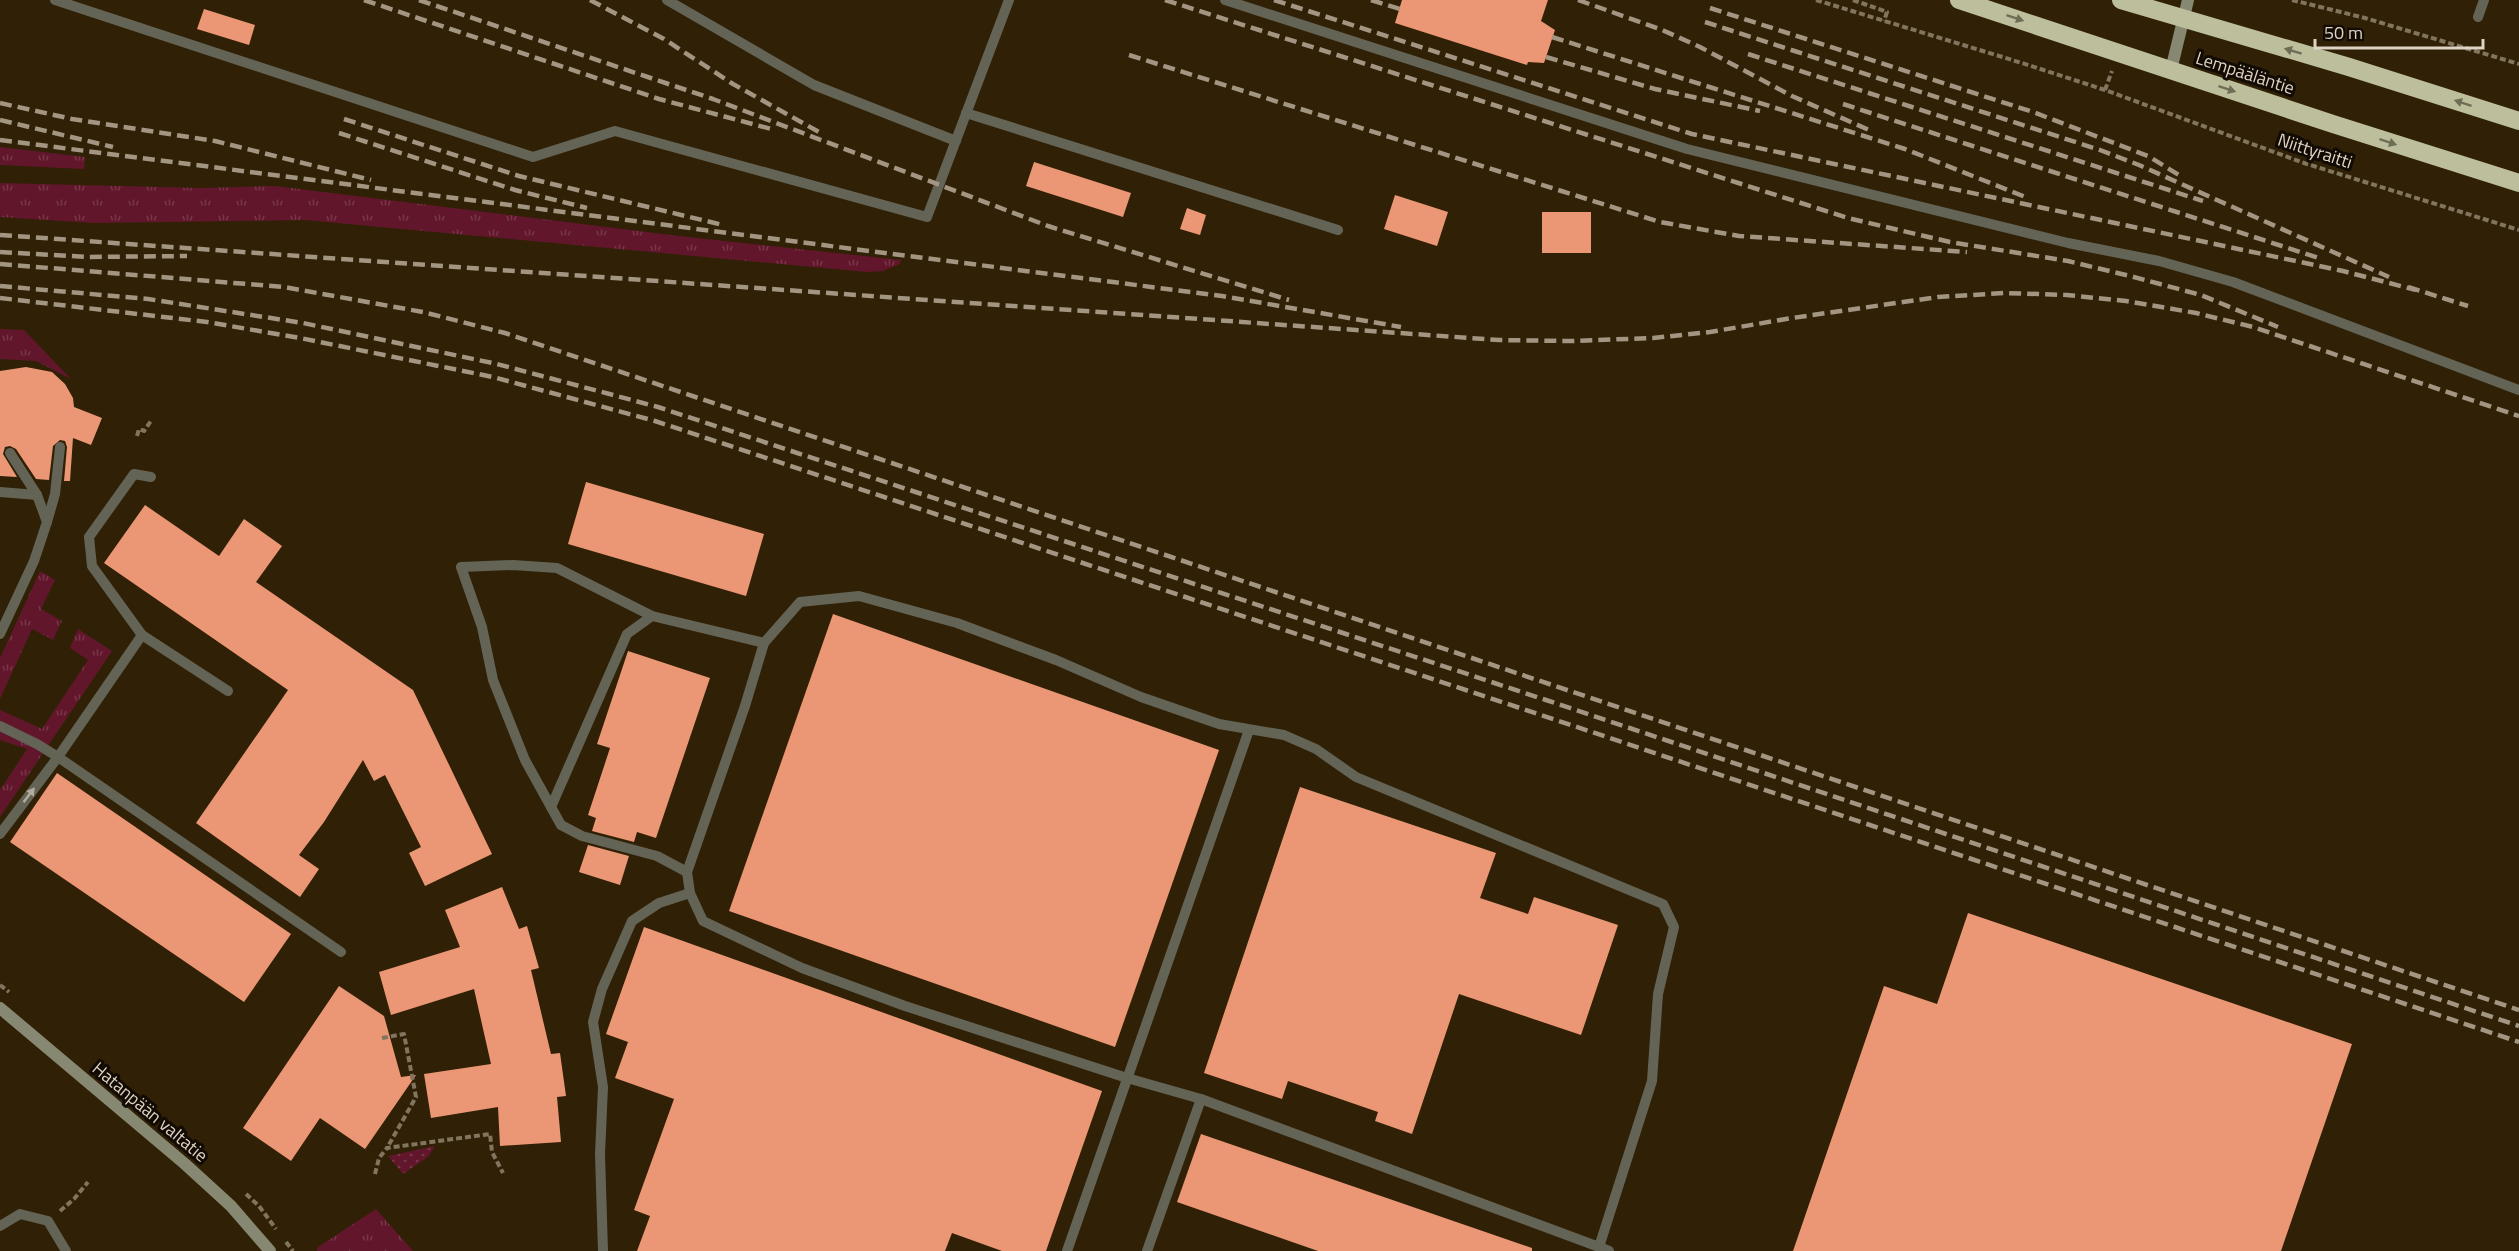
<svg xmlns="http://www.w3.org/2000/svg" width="2519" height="1251" viewBox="0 0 2519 1251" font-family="'Titillium Web',sans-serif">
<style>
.grass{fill:url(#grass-dots)}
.park{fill:url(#park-tufts)}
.building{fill:#eb9775}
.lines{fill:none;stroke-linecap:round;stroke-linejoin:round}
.path{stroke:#82755f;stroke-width:4;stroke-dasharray:6 3;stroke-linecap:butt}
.lane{stroke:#636456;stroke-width:10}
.secondary{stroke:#878872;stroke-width:12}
.highway{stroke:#bcbe9c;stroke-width:18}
.rail{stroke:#a29582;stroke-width:4.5;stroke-dasharray:12 6;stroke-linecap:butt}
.oneway{fill:#706d57}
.oneway2{fill:#b3ac9e}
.labels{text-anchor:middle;stroke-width:6;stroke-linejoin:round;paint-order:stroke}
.street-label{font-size:18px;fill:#ded3c4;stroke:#120b03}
</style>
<defs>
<pattern id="grass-dots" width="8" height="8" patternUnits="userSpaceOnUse" patternTransform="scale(1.5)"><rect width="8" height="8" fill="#61162b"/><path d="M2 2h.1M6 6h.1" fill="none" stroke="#773748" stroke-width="1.8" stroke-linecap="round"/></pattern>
<pattern id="park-tufts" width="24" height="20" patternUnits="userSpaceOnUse" patternTransform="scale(1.5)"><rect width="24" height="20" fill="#61162b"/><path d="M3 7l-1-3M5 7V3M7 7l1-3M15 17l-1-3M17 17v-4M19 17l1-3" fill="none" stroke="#773748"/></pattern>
</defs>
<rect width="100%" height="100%" fill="#302005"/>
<polygon class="grass" points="435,1146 428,1157 403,1174 388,1156"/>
<g class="park">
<polygon points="0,147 85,157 84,169 0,165"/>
<polygon points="0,183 201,188 275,186 679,236 901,260 900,264 883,271 867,272 305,220 94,223 0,217"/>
<polygon points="0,329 24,330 71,379 36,361 0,359"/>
<polygon points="40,571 55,580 41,609 62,621 53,640 32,629 0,699 0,658"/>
<polygon points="78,629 112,651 0,817 0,790 27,749 0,740 0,710 42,729 88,660 70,648"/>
<polygon points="376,1209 413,1251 317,1251 318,1247"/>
</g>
<g class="building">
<polygon points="1402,0 1548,0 1541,21 1555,30 1544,63 1528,62 1527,65 1395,23"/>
<polygon points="204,9 255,25 249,45 197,29"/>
<polygon points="1034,162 1131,193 1123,217 1026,186"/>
<polygon points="1395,195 1448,212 1437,246 1384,229"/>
<polygon points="1187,208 1206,215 1200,235 1180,229"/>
<rect x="1542" y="212" width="49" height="41"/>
<polygon points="26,367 52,372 65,384 73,398 74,407 102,418 91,445 73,438 70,481 64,481 67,447 65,441 60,440 53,446 49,480 36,479 16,449 10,446 5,447 3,454 17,477 0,476 0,371"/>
<polygon points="586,482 764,534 746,596 568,544"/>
<polygon points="145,505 219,556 244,519 282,546 256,582 413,690 492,854 425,886 409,853 421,847 385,775 374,781 363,760 324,822 299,855 319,869 300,897 196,823 288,690 104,563"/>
<polygon points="833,614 1219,750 1115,1047 729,911"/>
<polygon points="628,651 710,678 656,838 637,832 634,842 592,831 596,818 588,815 610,748 597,744"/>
<polygon points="57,773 291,934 244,1002 10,842"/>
<polygon points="1300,787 1496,853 1480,898 1528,914 1534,897 1618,925 1581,1035 1459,994 1412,1134 1375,1121 1378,1112 1288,1081 1282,1099 1204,1073"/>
<polygon points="588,845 629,856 620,885 579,872"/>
<polygon points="502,887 519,929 527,926 539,968 531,970 551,1054 560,1053 566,1096 557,1097 561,1142 500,1146 498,1107 431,1118 424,1074 491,1064 474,989 391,1015 379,972 460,947 445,910"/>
<polygon points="1968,913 2352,1044 2281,1251 1793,1251 1884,986 1937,1004"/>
<polygon points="644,927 1102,1091 1046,1251 1002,1251 952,1233 945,1251 637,1251 650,1216 634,1210 674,1099 615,1078 628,1042 606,1034"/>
<polygon points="339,986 384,1016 401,1077 416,1075 365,1149 320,1118 291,1161 243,1128"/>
<polygon points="1201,1134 1532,1248 1532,1251 1318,1251 1177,1202"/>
</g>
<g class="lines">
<g class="path">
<polyline points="1816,0 2022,63 2105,90 2304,163 2519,230"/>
<polyline points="1853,0 1887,12 1884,21"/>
<polyline points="2292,0 2365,18 2519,64"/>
<polyline points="2105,90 2112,71"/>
<polyline points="137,436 139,429 144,431 151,421"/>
<polyline points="0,985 9,992"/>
<polyline points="382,1038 404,1034 416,1097 387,1148"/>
<polyline points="375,1174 379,1158 387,1148 490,1134 492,1152 503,1173"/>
<polyline points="246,1194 259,1206 276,1229"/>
<polyline points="60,1211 74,1199 88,1182"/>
<polyline points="286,1242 293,1251"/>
</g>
<g class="lane">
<polyline points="55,0 533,157 615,131 927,217 1009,0"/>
<polyline points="667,0 814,85 956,141"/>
<polyline points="1225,0 1687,149 2068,243 2159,261 2233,282 2519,390"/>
<polyline points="2478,17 2484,0"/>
<polyline points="966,113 1338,230"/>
<polyline points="10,453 37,495"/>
<polyline points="0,492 37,495 47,522 34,561 0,634"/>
<polyline points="47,522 55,494 60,447"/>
<polyline points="142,635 228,691"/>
<polyline points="0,726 37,744 58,757 341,952"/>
<polyline points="551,807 627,634 652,616"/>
<polyline points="0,834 58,757 142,635 92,566 89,537 134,474 151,477"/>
<polyline points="687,872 657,856 582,836 561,825 525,760 493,680 482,627 461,567 513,565 557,568 652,616 764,643"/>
<polyline points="0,1226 20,1214 48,1221 66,1251"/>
<polyline points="1599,1247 1652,1081 1658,994 1674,927 1663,904 1356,777 1316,749 1284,735 1219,724 1141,697 1056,660 957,623 859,596 800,602 764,643 745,706 687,872 690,893 703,921 802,968 905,1006 1127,1078 1201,1099 1599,1247 1609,1251"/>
<polyline points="603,1251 600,1154 603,1087 593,1022 602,989 632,921 659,903 690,893"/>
<polyline points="1067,1251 1249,730"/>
<polyline points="1147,1251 1201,1099"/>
</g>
<g class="secondary">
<polyline points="2171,70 2188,0"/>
<polyline points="0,1008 185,1164 231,1206 270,1251"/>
</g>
<g class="highway">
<polyline points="1959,0 2333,124 2519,183"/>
<polyline points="2121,0 2349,67 2519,121"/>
</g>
<g class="rail">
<polyline points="364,0 659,99 775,130"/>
<polyline points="419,0 713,99 1048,226 1289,300"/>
<polyline points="590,0 664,39 733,84 819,132"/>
<polyline points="1165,0 1848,218 1950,242 2068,261 2130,276 2201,295 2278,327"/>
<polyline points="1274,0 1692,134 2343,271 2416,290"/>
<polyline points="1371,0 1400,9"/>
<polyline points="1578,0 1660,29 1700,47 1792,96 1869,130"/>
<polyline points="1710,8 2033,112 2148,156 2179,175"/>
<polyline points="1705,22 2100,150 2139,165 2389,277"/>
<polyline points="1552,37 1905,149 2028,198"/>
<polyline points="1748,54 2203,201"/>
<polyline points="1129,55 1660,222 1739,236 1967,252"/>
<polyline points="1546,57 1655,89 1760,111"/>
<polyline points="0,103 72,119 215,141 371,180"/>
<polyline points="1843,104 2322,259"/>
<polyline points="344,119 519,176 723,225"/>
<polyline points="0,120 113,147"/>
<polyline points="339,133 515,190 587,208"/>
<polyline points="0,140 1222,296 1401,327"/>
<polyline points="0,235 1499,340 1571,341 1653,338 1710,332 1792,318 1938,297 2005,293 2067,295 2126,301 2196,313 2253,327 2519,416"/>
<polyline points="0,252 89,257 187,256"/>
<polyline points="0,264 284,287 423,312 505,333 2519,1010"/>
<polyline points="0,286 148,299 303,323 497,364 658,407 1546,700 2519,1026"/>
<polyline points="2408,287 2468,306"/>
<polyline points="0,298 207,322 300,338 493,377 655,421 1541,715 2519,1042"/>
</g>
</g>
<defs><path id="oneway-solid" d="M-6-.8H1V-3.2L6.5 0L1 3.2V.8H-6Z" transform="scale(1.5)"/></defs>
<g class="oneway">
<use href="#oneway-solid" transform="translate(2015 18) rotate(18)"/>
<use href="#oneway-solid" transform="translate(2293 51) rotate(-163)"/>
<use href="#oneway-solid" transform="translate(2227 89) rotate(18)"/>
<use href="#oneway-solid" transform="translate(2463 103) rotate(-162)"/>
<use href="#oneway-solid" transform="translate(2388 142) rotate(18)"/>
</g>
<use class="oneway2" href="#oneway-solid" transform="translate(29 795) rotate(-53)"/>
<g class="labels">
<g class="street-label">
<text transform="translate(2245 73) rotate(18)" y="6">Lempääläntie</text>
<text transform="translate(2315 151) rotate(18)" y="6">Niittyraitti</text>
<text transform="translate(150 1112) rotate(40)" y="6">Hatanpään valtatie</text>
</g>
</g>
<path d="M2315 39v9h168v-9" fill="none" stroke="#ded3c4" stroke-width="3"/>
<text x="2324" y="39" font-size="18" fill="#ded3c4" stroke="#120b03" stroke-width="4.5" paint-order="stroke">50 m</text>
</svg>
